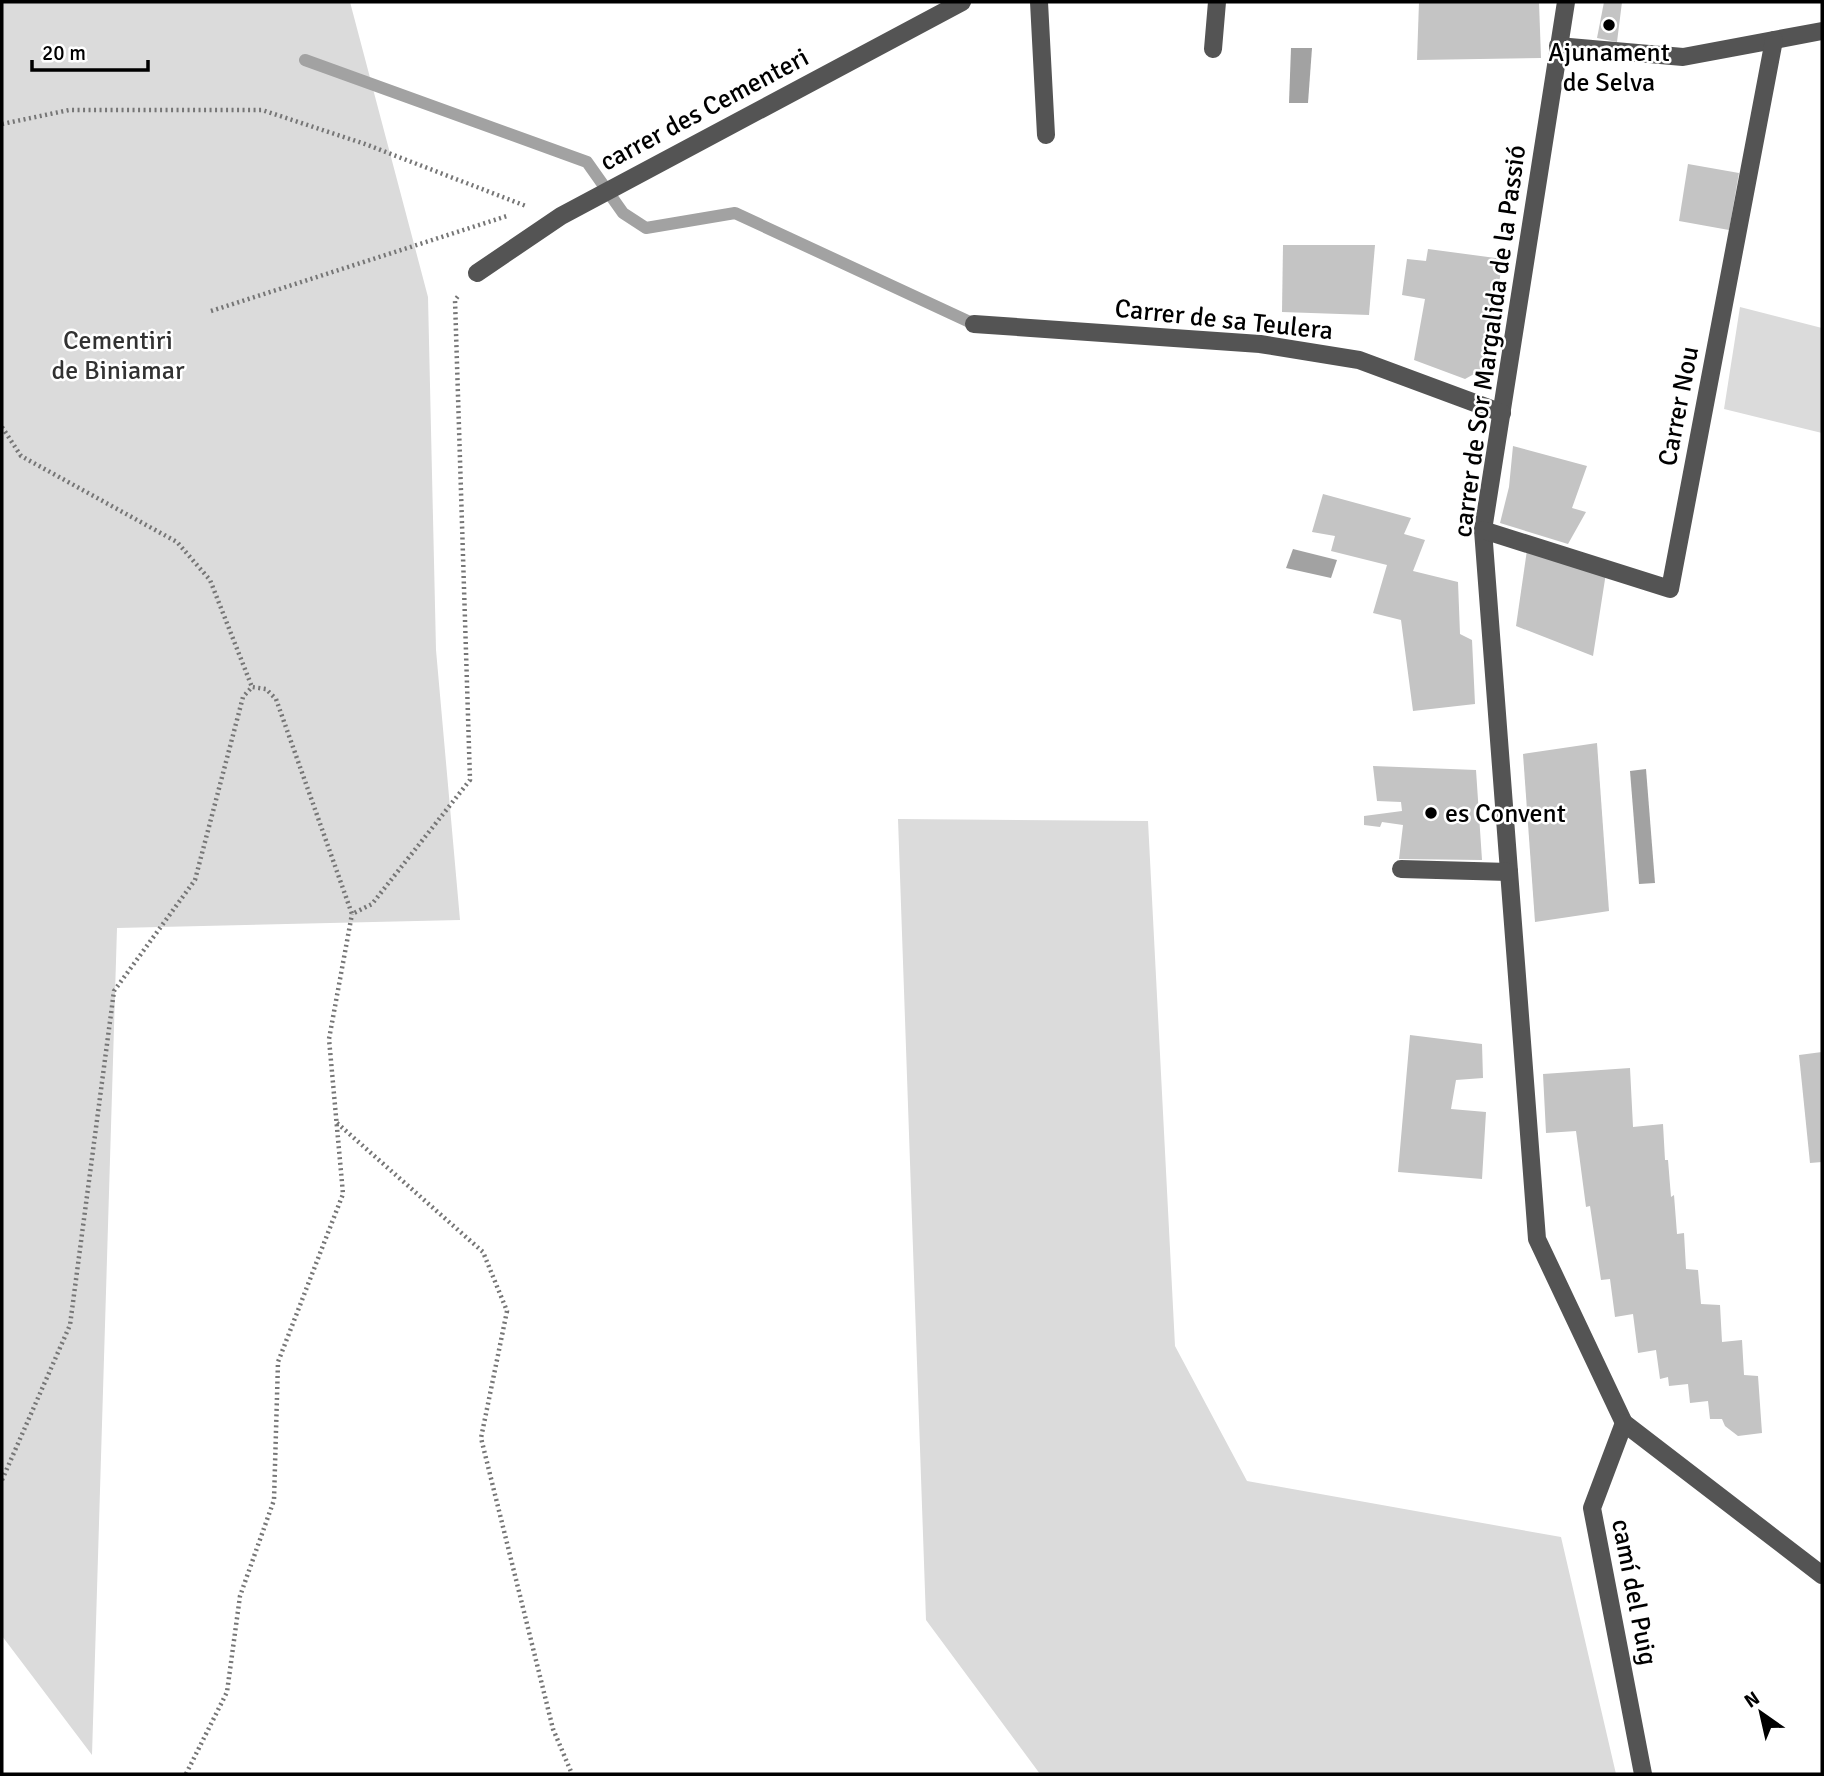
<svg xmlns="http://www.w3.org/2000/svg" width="1824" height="1776" viewBox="0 0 1824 1776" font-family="Signika,sans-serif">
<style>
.green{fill:#dbdbdb}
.water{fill:#a2a2a2}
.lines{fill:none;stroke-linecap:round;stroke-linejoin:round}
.stream{stroke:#a2a2a2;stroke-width:12}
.building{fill:#c4c4c4}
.path{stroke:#767676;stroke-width:4.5;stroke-dasharray:2 3.5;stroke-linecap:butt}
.minor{stroke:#545454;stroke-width:18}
.poi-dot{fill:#000;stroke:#fff;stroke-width:2.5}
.labels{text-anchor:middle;stroke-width:5;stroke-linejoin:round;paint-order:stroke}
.poi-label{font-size:26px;fill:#000;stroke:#fff}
.street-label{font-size:26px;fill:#000;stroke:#fff}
.park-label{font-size:26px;fill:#323232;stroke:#fff}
</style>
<rect width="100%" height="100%" fill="#fff"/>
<g class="green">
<polygon points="2,2 350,2 428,297 436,650 460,920 117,928 92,1755 2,1636"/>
<polygon points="1740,307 1822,328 1822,433 1724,409"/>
<polygon points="898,819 1148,821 1175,1346 1247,1481 1561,1537 1616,1774 1040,1774 926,1620"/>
</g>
<g class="water">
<polygon points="1291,48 1312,48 1308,103 1289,103"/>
<polygon points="1293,549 1337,560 1331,578 1286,568"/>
<polygon points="1646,769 1655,883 1639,884 1630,771"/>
</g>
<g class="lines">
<polyline class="stream" points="305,60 587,162 623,213 646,228 735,213 974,324"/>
</g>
<g class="building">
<polygon points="1419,2 1539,2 1541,58 1417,60"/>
<polygon points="1604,2 1622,2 1617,42 1597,38"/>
<polygon points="1688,164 1739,173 1729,230 1679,221"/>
<polygon points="1283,245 1375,245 1369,315 1282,312"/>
<polygon points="1428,249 1503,259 1485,368 1465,379 1414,360 1425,299 1402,295 1407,259 1426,261"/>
<polygon points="1513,446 1587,466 1572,508 1586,512 1568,544 1500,523 1509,487"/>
<polygon points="1323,494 1411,518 1404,534 1425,540 1413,571 1458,582 1460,634 1472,640 1475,704 1413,711 1401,620 1373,613 1387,565 1331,551 1335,536 1312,532"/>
<polygon points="1527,550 1606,573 1593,656 1516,626"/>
<polygon points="1597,743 1609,911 1535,922 1523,754"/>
<polygon points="1373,766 1476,770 1482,860 1399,859 1403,825 1382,822 1380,827 1364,825 1364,816 1402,811 1401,802 1377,801"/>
<polygon points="1410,1035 1482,1044 1483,1078 1456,1080 1451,1109 1486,1112 1482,1179 1398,1172"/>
<polygon points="1822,1052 1822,1162 1810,1163 1799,1055"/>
<polygon points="1630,1068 1633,1127 1663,1124 1665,1160 1668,1160 1671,1197 1674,1195 1677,1234 1684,1233 1686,1269 1698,1270 1701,1304 1720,1305 1722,1342 1742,1340 1744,1375 1758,1376 1762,1433 1738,1436 1725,1426 1722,1419 1710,1419 1708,1401 1690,1403 1688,1384 1669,1386 1668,1377 1660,1379 1656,1350 1638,1353 1633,1314 1615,1317 1610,1279 1601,1280 1590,1206 1586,1207 1576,1131 1546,1133 1543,1074"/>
</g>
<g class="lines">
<g class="path">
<polyline points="2,124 69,110 262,110 365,144 526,206"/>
<polyline points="211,311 507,216"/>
<polyline points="2,427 21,456 177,542 210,580 252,687"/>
<polyline points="337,1123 483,1252 507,1311 481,1438 553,1729 572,1774"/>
<polyline points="2,1480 70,1325 114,991 195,880 243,697 252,687 266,689 276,699 352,914 372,904 470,780 455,300 459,295"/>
<polyline points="186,1774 227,1692 240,1596 274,1500 278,1362 343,1194 329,1039 352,914"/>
</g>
<g class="minor">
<polyline points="1039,2 1046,135"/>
<polyline points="1566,2 1483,530 1537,1239 1624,1423 1822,1575"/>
<polyline points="1558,46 1683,57 1822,31"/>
<polyline points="1213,49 1217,2"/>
<polyline points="477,273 561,216 962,2"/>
<polyline points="974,324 1260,344 1359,360 1502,413"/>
<polyline points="1483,530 1670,589 1774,40"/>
<polyline points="1401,869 1509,872"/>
<polyline points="1624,1423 1592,1508 1643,1774"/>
</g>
</g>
<g class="poi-dot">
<circle cx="1609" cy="25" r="7"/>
<circle cx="1431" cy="813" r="7"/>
</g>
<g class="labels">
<g class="poi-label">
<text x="1609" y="61">Ajunament<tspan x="1609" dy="30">de Selva</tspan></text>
<text x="1445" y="822" text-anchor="start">es Convent</text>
</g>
<g class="street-label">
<text transform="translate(704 109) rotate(-28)" y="9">carrer des Cementeri</text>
<text transform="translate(1224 319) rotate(6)" y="9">Carrer de sa Teulera</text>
<text transform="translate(1489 341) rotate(-82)" y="9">carrer de Sor Margalida de la Passió</text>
<text transform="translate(1678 406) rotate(-79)" y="9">Carrer Nou</text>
<text transform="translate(1635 1592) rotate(79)" y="9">camí del Puig</text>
</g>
<g class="park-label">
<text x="118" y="349">Cementiri<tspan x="118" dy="30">de Biniamar</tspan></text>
</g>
</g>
<rect width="1824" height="1776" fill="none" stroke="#000000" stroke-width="7"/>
<g transform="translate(1761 1713) rotate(326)" stroke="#ffffff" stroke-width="5" paint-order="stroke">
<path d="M0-5L12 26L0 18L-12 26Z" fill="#000000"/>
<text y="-10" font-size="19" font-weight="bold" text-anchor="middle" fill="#000000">N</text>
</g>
<path d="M32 60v10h116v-10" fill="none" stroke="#000000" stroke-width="3.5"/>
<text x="42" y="60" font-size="21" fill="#000000" stroke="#ffffff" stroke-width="5" paint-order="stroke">20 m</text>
</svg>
